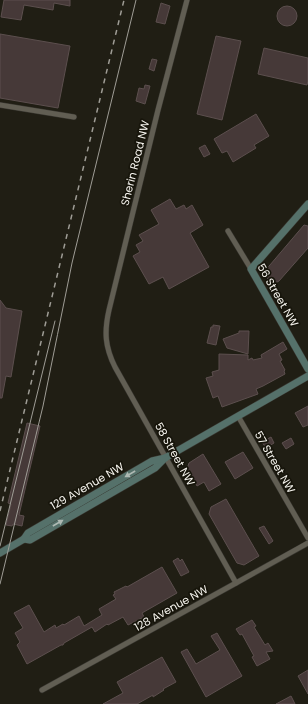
<svg xmlns="http://www.w3.org/2000/svg" width="308" height="704" viewBox="0 0 308 704" font-family="Poppins,sans-serif">
<style>
.building{fill:#463938;stroke:#5c4f4e}
.lines{fill:none;stroke-linecap:round;stroke-linejoin:round}
.street-casing{stroke:#393731;stroke-width:6}
.secondary-casing{stroke:#393731;stroke-width:8}
.street{stroke:#615e53;stroke-width:5}
.secondary{stroke:#55716a;stroke-width:7}
.tram{stroke:#9f9d96;stroke-width:1}
.rail{stroke:#9f9d96;stroke-width:1.5;stroke-dasharray:5 5;stroke-linecap:butt}
.oneway{fill:#aeb9b3}
.labels{text-anchor:middle;stroke-width:3.5;stroke-linejoin:round;paint-order:stroke}
.street-label{font-size:11px;fill:#f6f4ee;stroke:#17150b}
</style>
<rect width="100%" height="100%" fill="#201e14"/>
<g class="building">
<polygon points="4,0 70,0 70,6 54,3 53,10 24,5 21,20 1,17"/>
<polygon points="161,3 170,6 165,24 156,22"/>
<circle cx="287" cy="16" r="10"/>
<polygon points="0,34 70,46 58,108 0,98"/>
<polygon points="216,36 241,41 222,120 197,114"/>
<polygon points="264,48 308,58 308,81 307,85 258,74"/>
<polygon points="152,59 157,60 154,71 149,69"/>
<polygon points="145,85 150,86 145,104 136,101 139,88 144,89"/>
<polygon points="256,114 269,136 254,145 256,148 233,162 227,151 222,153 214,139"/>
<polygon points="205,145 210,154 204,157 199,148"/>
<polygon points="170,199 176,209 184,205 186,209 192,205 203,225 190,233 209,267 169,289 163,277 149,284 133,256 140,252 136,245 143,241 139,235 159,224 151,210"/>
<polygon points="304,225 308,226 308,248 279,281 271,285 264,272"/>
<polygon points="0,300 6,308 22,311 11,377 6,376 2,398 0,398"/>
<polygon points="213,325 220,326 216,345 207,343 211,327 213,327"/>
<polygon points="239,331 249,331 248,354 227,348 223,339 239,333"/>
<polygon points="283,342 287,349 279,354 282,360 280,361 285,370 284,371 285,374 263,386 256,389 258,394 222,407 218,396 213,398 206,378 213,376 212,372 219,370 219,354 248,355 248,360 252,358 253,360 262,358 261,355"/>
<polygon points="308,406 308,425 303,427 295,413"/>
<polygon points="27,423 40,426 19,515 24,516 22,526 13,524 12,526 6,525 11,504 8,503"/>
<polygon points="271,437 274,443 266,448 262,442"/>
<polygon points="291,438 294,444 286,449 282,443"/>
<polygon points="243,452 253,468 235,479 225,462"/>
<polygon points="203,454 221,484 209,491 204,482 197,486 187,469 189,463"/>
<polygon points="226,499 259,556 244,565 237,563 209,514 211,507"/>
<polygon points="264,526 273,541 269,544 259,528"/>
<polygon points="178,558 180,561 182,559 189,572 181,576 173,561"/>
<polygon points="162,567 177,593 142,613 144,617 128,625 123,617 108,625 107,624 95,632 92,627 64,643 63,645 61,645 27,664 17,645 20,642 15,633 23,628 14,613 29,605 44,632 55,625 56,628 63,624 64,625 79,616 84,626 102,615 99,609 116,599 113,595 115,594 114,592 126,586 127,587"/>
<polygon points="252,620 256,626 254,627 265,645 268,643 273,651 266,652 270,659 257,666 252,657 254,656 242,634 240,635 236,629"/>
<polygon points="217,633 242,676 206,697 181,652 187,649 196,664 220,650 211,636"/>
<polygon points="162,657 176,682 163,689 164,690 153,697 153,695 137,704 103,704 123,693 117,682"/>
<polygon points="308,670 308,694 298,676"/>
<polygon points="291,696 295,704 276,704"/>
</g>
<g class="lines">
<defs>
<g id="street">
<path d="M187,0l-29,110 -49,200c-5,22 -4,37 6,57l121,216"/>
<polyline points="0,105 74,117"/>
<polyline points="228,231 251,269"/>
<polyline points="238,416 308,538"/>
<polyline points="42,690 236,583 308,543"/>
</g>
<g id="secondary">
<polyline points="308,204 251,269 308,369"/>
<polyline points="24,539 30,540 148,472 155,468 165,458 308,376"/>
<polyline points="0,553 24,539 28,533 152,461 165,458"/>
</g>
</defs>
<use href="#street" class="street-casing"/>
<use href="#secondary" class="secondary-casing"/>
<use href="#street" class="street"/>
<use href="#secondary" class="secondary"/>
<g class="tram">
<polyline points="0,546 55,321"/>
<path d="M0,584l43,-178c10,-48 19,-95 29,-143l64,-263"/>
</g>
<polyline class="rail" points="0,511 124,0"/>
</g>
<defs><path id="oneway-solid" d="M-6-.8H1V-3.2L6.5 0L1 3.2V.8H-6Z"/></defs>
<g class="oneway">
<use href="#oneway-solid" transform="translate(130 474) rotate(150)"/>
<use href="#oneway-solid" transform="translate(58 523) rotate(-30)"/>
</g>
<g class="labels">
<g class="street-label">
<text transform="translate(135 163) rotate(-76)" y="4">Sherin Road NW</text>
<text transform="translate(278 295) rotate(60)" y="4">56 Street NW</text>
<text transform="translate(175 454) rotate(61)" y="4">58 Street NW</text>
<text transform="translate(275 462) rotate(60)" y="4">57 Street NW</text>
<text transform="translate(87 486) rotate(-30)" y="4">129 Avenue NW</text>
<text transform="translate(171 608) rotate(-29)" y="4">128 Avenue NW</text>
</g>
</g>
</svg>
